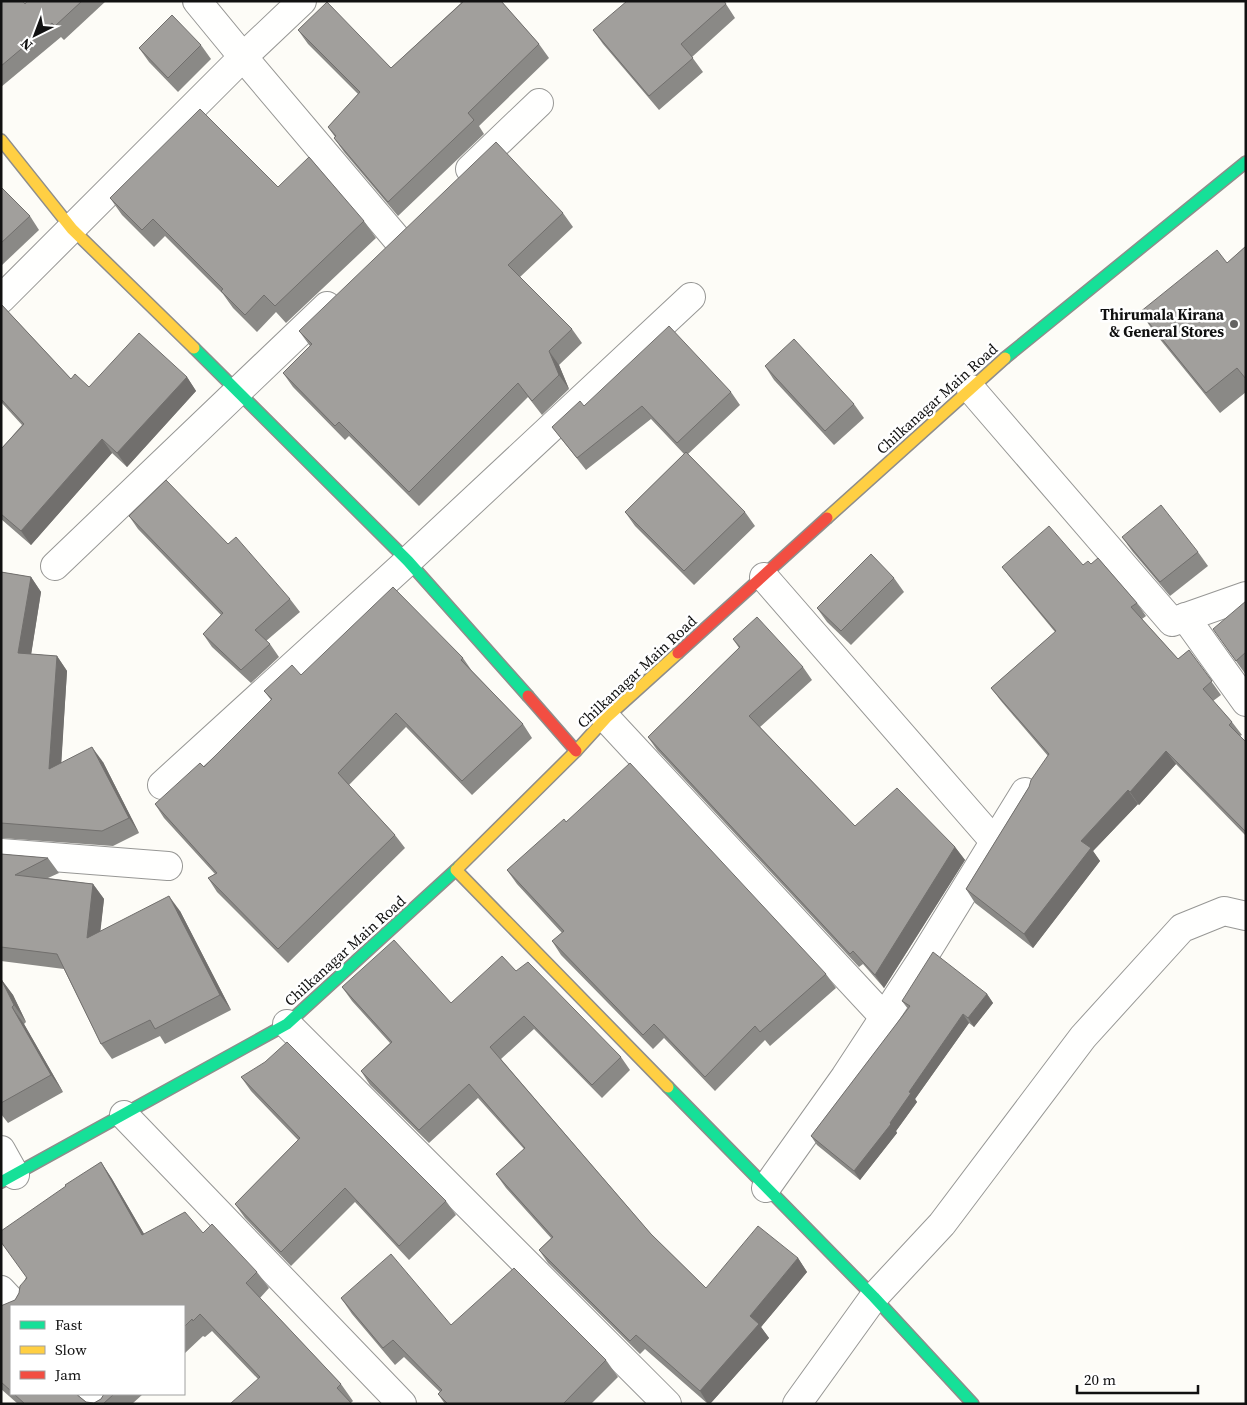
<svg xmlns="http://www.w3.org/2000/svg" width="1247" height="1405" viewBox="0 0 1247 1405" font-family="'Source Serif 4',serif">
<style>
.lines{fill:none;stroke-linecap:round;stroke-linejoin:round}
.street-casing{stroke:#979795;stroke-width:30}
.fast-casing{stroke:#8e8d8b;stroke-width:14}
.slow-casing{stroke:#8e8d8b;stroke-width:14}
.jam-casing{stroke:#8e8d8b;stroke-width:14}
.street{stroke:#fffffe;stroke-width:28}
.fast{stroke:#16e098;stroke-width:11}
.slow{stroke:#ffcf43;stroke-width:11}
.jam{stroke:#f24e42;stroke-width:11}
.wall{fill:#8a8986}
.shaded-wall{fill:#716f6d}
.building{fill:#a19f9c;stroke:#716f6d}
.poi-dot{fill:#646362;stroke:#fff;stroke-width:2}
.labels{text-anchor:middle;stroke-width:5;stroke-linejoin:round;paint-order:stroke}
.poi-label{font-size:15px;font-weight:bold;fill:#111;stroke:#fff;text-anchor:end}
.street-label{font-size:15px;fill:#111;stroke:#fff}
</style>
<rect width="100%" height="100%" fill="#fdfcf7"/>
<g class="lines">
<defs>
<g id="street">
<polyline points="302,1 243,57 397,239"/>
<polyline points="470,169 539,103"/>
<polyline points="1,299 243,57 197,1"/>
<polyline points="971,389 1172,622 1246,596"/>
<polyline points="55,566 327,306"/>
<polyline points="764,577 994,841"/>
<polyline points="1185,617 1246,702"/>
<polyline points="606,718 884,1017"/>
<polyline points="162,785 408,561 691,297"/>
<polyline points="1,853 168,866"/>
<polyline points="287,1024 667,1404"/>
<polyline points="124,1115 402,1404"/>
<polyline points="1,1150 15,1175"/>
<polyline points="766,1188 845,1077 919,964 1025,792"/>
<polyline points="1,1290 16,1306"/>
<polyline points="93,1394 102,1404"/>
<polyline points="797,1404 874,1297 942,1224 1083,1037 1182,928 1224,911 1246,916"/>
</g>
<g id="fast">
<polyline points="194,348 408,561 528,696"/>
<polyline points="1005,358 1246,162"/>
<polyline points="668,1087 874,1297 973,1404"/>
<polyline points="1,1182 287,1024 459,867"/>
</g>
<g id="slow">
<polyline points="1,140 72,229 194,348"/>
<polyline points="827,518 1005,358"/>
<polyline points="459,867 576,751 606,718 678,653"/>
<polyline points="456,870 668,1087"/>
</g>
<g id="jam">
<polyline points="678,653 827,518"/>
<polyline points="528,696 576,751"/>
</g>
</defs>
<use href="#street" class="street-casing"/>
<use href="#fast" class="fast-casing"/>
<use href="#slow" class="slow-casing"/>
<use href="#jam" class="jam-casing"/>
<use href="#street" class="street"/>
<use href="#fast" class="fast"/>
<use href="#slow" class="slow"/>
<use href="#jam" class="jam"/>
</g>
<g class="wall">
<polygon points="1,1 25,4 27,1 106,1 64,40 61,37 1,87"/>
<polygon points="459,1 501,1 539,44 549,58 479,126 484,134 398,216 344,152 334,138 335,137 328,127 358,94 308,44 298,30 391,68 461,3"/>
<polygon points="726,4 735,18 692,57 703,72 659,110 603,44 593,30"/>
<polygon points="201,45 211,59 178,92 149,62 139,48"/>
<polygon points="1,187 30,216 39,230 1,266"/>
<polygon points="278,187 364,221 376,238 286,323 276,312 257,332 233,308 223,294 165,236 154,247 122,215 110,198"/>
<polygon points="563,213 573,227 520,277 572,329 582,343 559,365 569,389 542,415 528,397 419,506 349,436 345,440 293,387 283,373 310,346 299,331"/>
<polygon points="1246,246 1246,392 1220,413 1154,332 1140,312 1227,263"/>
<polygon points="1,304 71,379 89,387 187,377 196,391 127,467 112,453 31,545 1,519 1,449 22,425 1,402"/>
<polygon points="765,366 854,404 864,418 834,445 774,380"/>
<polygon points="731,392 740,405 688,454 745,512 755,526 694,585 635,526 625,512 684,454 651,419 586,470 552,427 584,406"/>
<polygon points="129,516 228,544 290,599 300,612 266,641 270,644 279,657 251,683 212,647 203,634 221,615 138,529"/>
<polygon points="1122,537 1198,552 1208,566 1170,596 1132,551"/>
<polygon points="1091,564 1137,603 1146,616 1142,619 1178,659 1189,650 1221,695 1213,701 1232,722 1242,735 1240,736 1246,742 1246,836 1176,764 1139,805 1138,804 1093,851 1100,861 1033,948 975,903 966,889 1048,756 1001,701 991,688 1055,632 1012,580 1002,567 1083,565"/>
<polygon points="1,572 31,577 41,592 31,654 57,656 67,671 61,763 103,762 139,833 113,846 1,838"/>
<polygon points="894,578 904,592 851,645 827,622 817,608"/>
<polygon points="1246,601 1246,675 1223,643"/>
<polygon points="733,639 803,667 812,680 760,727 855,826 955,847 965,860 884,988 863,964 859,967 657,750 648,737 739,648"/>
<polygon points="463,658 472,671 523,724 532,738 472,795 406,727 349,785 395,835 405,848 288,963 217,892 208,878 215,874 164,818 155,804 204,767 271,700 264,691 301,675"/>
<polygon points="566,822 826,974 836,988 770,1046 765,1040 715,1091 664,1038 653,1049 561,955 552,941 562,933 517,884 507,870"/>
<polygon points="1,854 48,858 59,873 48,878 93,884 104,899 100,931 180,911 231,1010 165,1044 160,1036 112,1059 101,1044 64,969 1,961"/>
<polygon points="516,971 621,1057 630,1070 602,1098 534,1029 501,1059 651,1234 706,1288 798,1258 807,1272 761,1327 769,1338 710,1404 708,1404 645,1349 640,1354 548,1263 539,1250 551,1238 506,1188 496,1174 524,1149 478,1098 429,1143 370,1085 361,1071 390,1043 352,1001 342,987 451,1003"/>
<polygon points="1,979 13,995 26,1022 24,1024 63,1092 8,1123 1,1114"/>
<polygon points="987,994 993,1003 974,1027 969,1023 915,1099 917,1102 896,1131 897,1133 860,1180 817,1145 811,1136 908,1009 902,1001"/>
<polygon points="241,1077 446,1201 456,1215 409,1260 355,1202 291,1266 245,1218 235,1204 298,1140 251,1091"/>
<polygon points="101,1162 112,1179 144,1234 203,1233 257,1272 269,1288 260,1298 341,1384 353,1401 351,1403 258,1379 212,1331 205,1337 203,1336 184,1354 184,1306 11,1306 11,1394 78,1394 78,1395 86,1402 94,1403 101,1399 104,1394 143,1394 132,1404 18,1404 1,1389 1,1306 15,1300 19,1293 66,1186"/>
<polygon points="341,1298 451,1325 606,1360 618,1377 591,1404 445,1404 438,1394 440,1392 404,1357 395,1365 352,1314"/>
</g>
<g class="shaded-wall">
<polygon points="549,351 559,365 569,389 559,375"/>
<polygon points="187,377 196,391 127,467 117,453"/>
<polygon points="102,439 112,453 31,545 21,531"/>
<polygon points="31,577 41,592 29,668 18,653"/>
<polygon points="57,656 67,671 60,784 49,769"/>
<polygon points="92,747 103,762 139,833 129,818"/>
<polygon points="1166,751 1176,764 1139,805 1130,792"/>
<polygon points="1128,790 1138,804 1093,851 1100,861 1033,948 1024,934 1081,841"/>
<polygon points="955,847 965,860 884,988 875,975"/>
<polygon points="93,884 104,899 98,953 87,938"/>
<polygon points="169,896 180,911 231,1010 220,995"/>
<polygon points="1,979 13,995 26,1022 14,1005"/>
<polygon points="987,994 993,1003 974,1027 968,1018"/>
<polygon points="12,1007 24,1024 63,1092 51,1075"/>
<polygon points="963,1014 969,1023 915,1099 917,1102 896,1131 897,1133 860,1180 854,1171 890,1123 909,1092"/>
<polygon points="101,1162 112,1179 154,1251 142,1235"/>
<polygon points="798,1258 807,1272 761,1327 769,1338 710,1404 708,1404 700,1391 750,1316"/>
</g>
<g class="building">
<polygon points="1,1 23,1 25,4 27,1 82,1 55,26 52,23 1,66"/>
<polygon points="464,1 501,1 539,44 468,113 474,120 388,202 334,138 336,136 328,127 360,92 298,30 327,2 391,68"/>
<polygon points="627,1 724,1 726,4 681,44 693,58 649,96 593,30"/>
<polygon points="172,15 201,45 168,78 139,48"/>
<polygon points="200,109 278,187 309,157 364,221 275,306 264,295 245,315 221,291 223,289 153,219 142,230 110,198"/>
<polygon points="496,142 563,213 508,265 572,329 549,351 559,375 532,401 518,383 409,492 339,422 335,426 283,373 312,344 299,331"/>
<polygon points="1,187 30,216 1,243"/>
<polygon points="1246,246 1246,379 1237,368 1206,393 1140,312 1217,250 1227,263"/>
<polygon points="1,304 71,379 75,374 89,387 139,333 187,377 117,453 102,439 21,531 1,514 1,449 24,424 1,399"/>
<polygon points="669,326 731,392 677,443 642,406 577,458 552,427 580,401 584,406"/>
<polygon points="794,339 854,404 825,431 765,366"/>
<polygon points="686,452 745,512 684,571 625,512"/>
<polygon points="166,480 228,544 236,537 290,599 255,630 270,644 241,670 203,634 223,613 129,516"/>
<polygon points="1161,505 1198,552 1160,582 1122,537"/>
<polygon points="1049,526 1083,565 1088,561 1091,564 1098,558 1137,603 1131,607 1178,659 1189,650 1212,681 1203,689 1232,722 1229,725 1246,742 1246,832 1166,751 1130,792 1128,790 1081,841 1091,848 1024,934 966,889 1029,787 1031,780 1049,754 991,688 1056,631 1002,567"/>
<polygon points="871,554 894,578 841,631 817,608"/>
<polygon points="1,572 31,577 18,653 57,656 49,769 92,747 129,818 102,831 1,823"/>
<polygon points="393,587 463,658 461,660 523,724 462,781 396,713 338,773 395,835 278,949 208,878 217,873 155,804 200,763 204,767 272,699 264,691 292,665 301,675"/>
<polygon points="1246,601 1246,652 1236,661 1213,629"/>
<polygon points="757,617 803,667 749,716 855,826 897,788 955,847 875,975 853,951 850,954 648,737 740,647 733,639"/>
<polygon points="630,763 826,974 760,1032 755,1026 705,1077 654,1024 643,1035 552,941 564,931 507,870 564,819 566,822"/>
<polygon points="1,854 48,858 15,875 93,884 87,938 169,896 220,995 155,1029 150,1020 101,1044 57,954 1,947"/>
<polygon points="394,940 451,1003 502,956 516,971 528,962 621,1057 592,1085 524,1016 490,1047 651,1234 706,1288 758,1226 798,1258 750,1316 759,1324 700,1391 636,1335 630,1341 539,1250 553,1237 496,1174 525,1148 469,1084 419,1130 361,1071 392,1042 342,987"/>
<polygon points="933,952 987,994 968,1018 963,1014 909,1092 911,1093 890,1123 891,1124 854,1171 811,1136 910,1006 902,1001"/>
<polygon points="1,979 14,1005 12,1007 51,1075 1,1103"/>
<polygon points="287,1042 446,1201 399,1246 345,1188 281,1252 235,1204 300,1138 241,1077 265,1062"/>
<polygon points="101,1162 142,1235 185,1212 203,1233 212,1224 257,1272 246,1283 341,1384 337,1388 352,1404 230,1404 260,1377 200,1314 193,1321 192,1319 184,1327 184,1306 11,1306 11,1391 1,1382 1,1306 3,1305 15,1300 19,1293 20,1286 27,1278 1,1242 1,1231 66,1186 65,1185"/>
<polygon points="391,1254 451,1325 514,1268 606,1360 563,1404 448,1404 438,1394 442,1390 393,1340 383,1348 341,1298"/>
<polygon points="14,1394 76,1394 86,1402 94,1403 101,1399 104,1394 114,1394 103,1404 25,1404"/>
</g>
<circle class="poi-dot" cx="1234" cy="324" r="5"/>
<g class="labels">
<g class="poi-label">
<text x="1224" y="320">Thirumala Kirana<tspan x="1224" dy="17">&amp; General Stores</tspan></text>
</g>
<g class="street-label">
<text transform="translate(937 399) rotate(-42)" y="5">Chilkanagar Main Road</text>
<text transform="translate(637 672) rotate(-43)" y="5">Chilkanagar Main Road</text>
<text transform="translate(345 951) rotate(-42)" y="5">Chilkanagar Main Road</text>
</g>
</g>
<rect width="1247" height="1405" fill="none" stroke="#111111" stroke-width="5"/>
<rect x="10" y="1305" width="175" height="90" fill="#ffffff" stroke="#a0a0a0"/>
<rect x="20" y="1321" width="25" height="8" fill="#16e098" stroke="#a0a0a0"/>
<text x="55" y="1330" font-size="15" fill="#111111">Fast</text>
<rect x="20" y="1346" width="25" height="8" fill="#ffcf43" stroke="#a0a0a0"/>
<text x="55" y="1355" font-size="15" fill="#111111">Slow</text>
<rect x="20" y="1371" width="25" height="8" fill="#f24e42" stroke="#a0a0a0"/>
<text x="55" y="1380" font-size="15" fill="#111111">Jam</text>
<g transform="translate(35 35) rotate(222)" stroke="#ffffff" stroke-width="4" paint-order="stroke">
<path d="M0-4L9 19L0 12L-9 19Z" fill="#111111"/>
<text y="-8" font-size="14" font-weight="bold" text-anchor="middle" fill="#111111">N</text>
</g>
<path d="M1077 1385v8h121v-8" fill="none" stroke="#111111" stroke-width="2.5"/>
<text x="1084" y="1385" font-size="15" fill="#111111" stroke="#ffffff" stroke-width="4" paint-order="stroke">20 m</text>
</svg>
